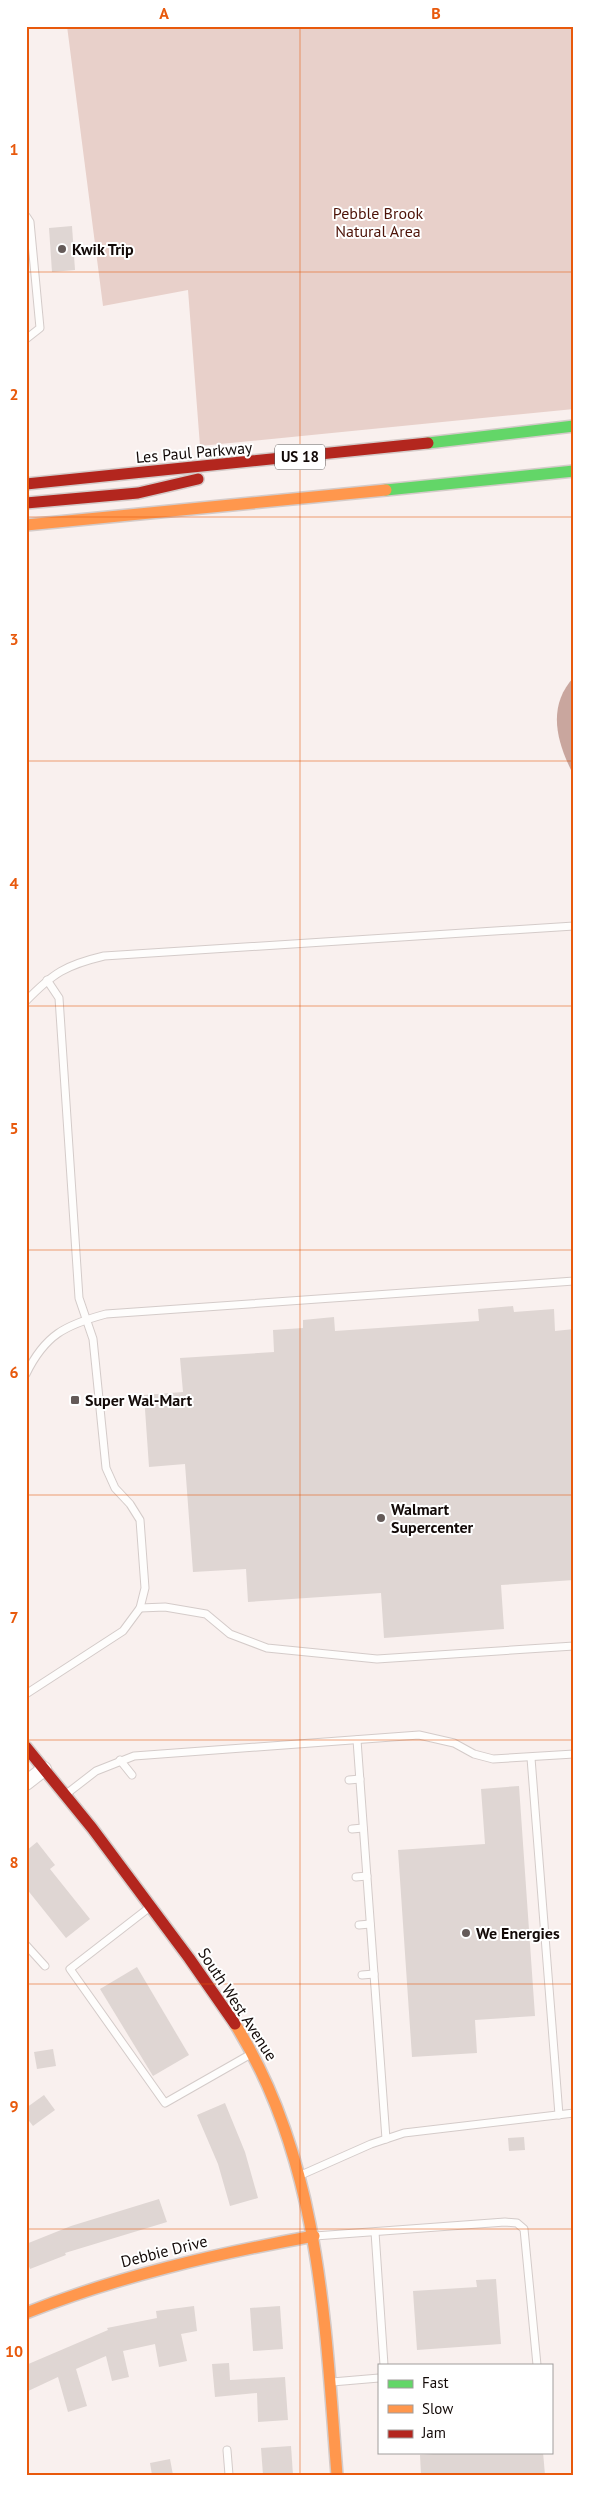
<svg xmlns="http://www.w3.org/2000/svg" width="600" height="2501" viewBox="0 0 600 2501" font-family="'PT Sans',sans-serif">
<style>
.green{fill:#e8d0ca}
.water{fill:#c9a69e}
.building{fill:#dfd6d3}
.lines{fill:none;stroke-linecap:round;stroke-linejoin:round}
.lane-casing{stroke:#d4cbc9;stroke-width:9}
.street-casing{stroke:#d4cbc9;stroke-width:16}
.fast-casing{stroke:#d4cbc9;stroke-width:14}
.slow-casing{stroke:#d4cbc9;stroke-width:14}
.jam-casing{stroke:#d4cbc9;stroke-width:14}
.lane{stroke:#fefdfc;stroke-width:7}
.street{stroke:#fefdfc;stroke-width:14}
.fast{stroke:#63d668;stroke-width:11}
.slow{stroke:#ff974d;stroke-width:11}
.jam{stroke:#b3261e;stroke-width:11}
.grid{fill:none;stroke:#e8590c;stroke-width:1;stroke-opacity:0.55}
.poi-dot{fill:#645a58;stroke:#fff;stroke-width:2}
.labels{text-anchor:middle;stroke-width:4;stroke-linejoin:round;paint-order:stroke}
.shield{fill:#fff;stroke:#5a5452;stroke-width:1}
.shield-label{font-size:15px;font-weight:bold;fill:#130a08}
.park-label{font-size:16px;fill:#4d1308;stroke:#fff}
.poi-label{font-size:16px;font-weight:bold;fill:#130a08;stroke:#fff;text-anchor:start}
.street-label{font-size:16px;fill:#130a08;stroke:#fff}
.neatline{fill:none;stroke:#e8590c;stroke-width:2}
.grid-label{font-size:16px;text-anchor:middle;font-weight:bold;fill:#e8590c}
</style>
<rect width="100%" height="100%" fill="#f9f0ee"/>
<polygon class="green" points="67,26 574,26 574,409 200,446 188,290 103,306"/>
<path class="water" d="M574,677v99c-17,-33 -28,-69 0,-99z"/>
<g class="building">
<polygon points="72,226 75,270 52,272 49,228"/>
<polygon points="513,1306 514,1312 554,1309 555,1331 574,1329 574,1580 501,1585 504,1629 384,1638 381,1593 248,1602 246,1569 193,1572 185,1464 149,1467 144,1395 183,1392 180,1358 274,1352 273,1330 303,1328 303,1320 334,1317 335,1331 479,1321 478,1309"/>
<polygon points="519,1786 535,2016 475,2020 477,2053 412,2057 398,1850 485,1844 481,1789"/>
<polygon points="37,1842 55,1865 50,1869 90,1919 66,1938 26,1888 26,1851"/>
<polygon points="137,1967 189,2055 153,2076 100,1989"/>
<polygon points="53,2049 56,2066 37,2069 34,2052"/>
<polygon points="44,2095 55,2110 33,2126 26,2117 26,2108"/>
<polygon points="225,2103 245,2152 258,2198 230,2206 218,2164 197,2115"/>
<polygon points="524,2137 525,2150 509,2151 508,2138"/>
<polygon points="159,2199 167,2222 65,2253 66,2255 30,2269 26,2259 26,2244 71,2226"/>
<polygon points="496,2279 501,2344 417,2350 413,2291 477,2287 476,2280"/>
<polygon points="194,2306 197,2331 181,2334 187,2361 159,2367 155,2344 123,2351 129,2377 112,2381 106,2356 76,2369 87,2406 68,2412 58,2377 26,2392 26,2365 108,2330 107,2328 157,2318 156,2311"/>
<polygon points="280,2306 283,2349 253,2351 250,2308"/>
<polygon points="229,2363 230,2380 285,2377 288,2420 258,2422 257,2393 215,2397 212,2364"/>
<polygon points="291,2446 293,2475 263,2475 261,2448"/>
<polygon points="461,2452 543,2452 545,2475 421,2475 420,2455"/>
<polygon points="170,2459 173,2475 152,2475 150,2463"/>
</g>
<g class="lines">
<defs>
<g id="lane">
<polyline points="26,216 30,222 40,328 26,339"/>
<path d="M26,1001c27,-28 40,-36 78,-45l470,-30"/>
<path d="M26,1374c19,-39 39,-49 80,-60l468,-33"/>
<polyline points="140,1608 165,1607 206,1614 230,1634 267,1648 377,1659 574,1646"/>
<polyline points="26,1694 123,1631 140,1608 145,1588 140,1520 130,1504 115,1488 106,1468 93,1339 79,1298 59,998 47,980"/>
<polyline points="357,1740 386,2139"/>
<polyline points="531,1758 559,2115"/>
<polyline points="120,1760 132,1775"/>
<polyline points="349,1780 360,1779"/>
<polyline points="65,1795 96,1771 134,1756 419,1735 454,1743 474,1754 493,1759 574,1754"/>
<polyline points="352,1829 363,1828"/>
<polyline points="356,1877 367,1876"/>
<polyline points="150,1907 70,1969 165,2103 251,2054"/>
<polyline points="359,1925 370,1924"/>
<polyline points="26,1945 45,1966"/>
<polyline points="362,1975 374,1974"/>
<polyline points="301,2175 371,2144 404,2133 574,2113"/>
<polyline points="375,2232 384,2365"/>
<polyline points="315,2236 505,2222 517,2223 524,2229 537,2365"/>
<polyline points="332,2382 379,2378"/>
<polyline points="227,2450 229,2475"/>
</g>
<polyline id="street" points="26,1783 44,1769"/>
<g id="fast">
<polyline points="428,443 574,426"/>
<polyline points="386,490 574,471"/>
</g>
<g id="slow">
<polyline points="26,525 386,490"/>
<path d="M235,2024c85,136 90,296 102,451"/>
<path d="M26,2313c93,-37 189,-59 288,-77"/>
</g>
<g id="jam">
<polyline points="26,484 428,443"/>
<polyline points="26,503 138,493 198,479"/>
<polyline points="26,1747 92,1828 189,1958 235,2024"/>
</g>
</defs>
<use href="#lane" class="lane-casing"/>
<use href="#street" class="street-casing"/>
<use href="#fast" class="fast-casing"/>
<use href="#slow" class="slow-casing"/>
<use href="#jam" class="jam-casing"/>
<use href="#lane" class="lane"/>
<use href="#street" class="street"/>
<use href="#fast" class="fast"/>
<use href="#slow" class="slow"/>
<use href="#jam" class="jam"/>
</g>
<path class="grid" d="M300,26v2449M26,272h548M26,517h548M26,761h548M26,1006h548M26,1250h548M26,1495h548M26,1740h548M26,1984h548M26,2229h548"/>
<g class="poi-dot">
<circle cx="62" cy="249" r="5"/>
<rect x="70" y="1395" width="10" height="10" rx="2.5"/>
<circle cx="381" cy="1518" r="5"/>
<circle cx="466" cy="1933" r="5"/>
</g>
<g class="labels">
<rect class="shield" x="275" y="444.5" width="50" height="25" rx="4"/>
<g class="shield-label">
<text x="300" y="462">US 18</text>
</g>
<g class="park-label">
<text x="378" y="219">Pebble Brook<tspan x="378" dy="18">Natural Area</tspan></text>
</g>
<g class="poi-label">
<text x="72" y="255">Kwik Trip</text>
<text x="85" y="1406">Super Wal-Mart</text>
<text x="391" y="1515">Walmart<tspan x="391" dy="18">Supercenter</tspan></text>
<text x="476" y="1939">We Energies</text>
</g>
<g class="street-label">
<text transform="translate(194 452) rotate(-5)" y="6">Les Paul Parkway</text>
<text transform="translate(238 2004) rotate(57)" y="6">South West Avenue</text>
<text transform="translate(164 2251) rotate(-14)" y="6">Debbie Drive</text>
</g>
</g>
<rect width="600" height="2501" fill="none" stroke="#ffffff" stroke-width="55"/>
<rect x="378" y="2364" width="175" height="90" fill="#ffffff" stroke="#a19d9c"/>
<rect x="388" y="2380" width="25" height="8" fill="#63d668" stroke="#a19d9c"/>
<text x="422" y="2388" font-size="15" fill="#130a08">Fast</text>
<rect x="388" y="2405" width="25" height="8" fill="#ff974d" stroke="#a19d9c"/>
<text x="422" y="2414" font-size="15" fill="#130a08">Slow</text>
<rect x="388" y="2430" width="25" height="8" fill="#b3261e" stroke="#a19d9c"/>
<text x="422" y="2438" font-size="15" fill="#130a08">Jam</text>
<rect x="28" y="28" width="544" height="2446" class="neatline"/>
<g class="grid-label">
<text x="164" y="19">A</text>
<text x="436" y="19">B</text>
<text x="14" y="155">1</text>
<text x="14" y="400">2</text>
<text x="14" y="645">3</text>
<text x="14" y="889">4</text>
<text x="14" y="1134">5</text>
<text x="14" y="1378">6</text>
<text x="14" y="1623">7</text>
<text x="14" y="1868">8</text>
<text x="14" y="2112">9</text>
<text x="14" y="2357">10</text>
</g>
</svg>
